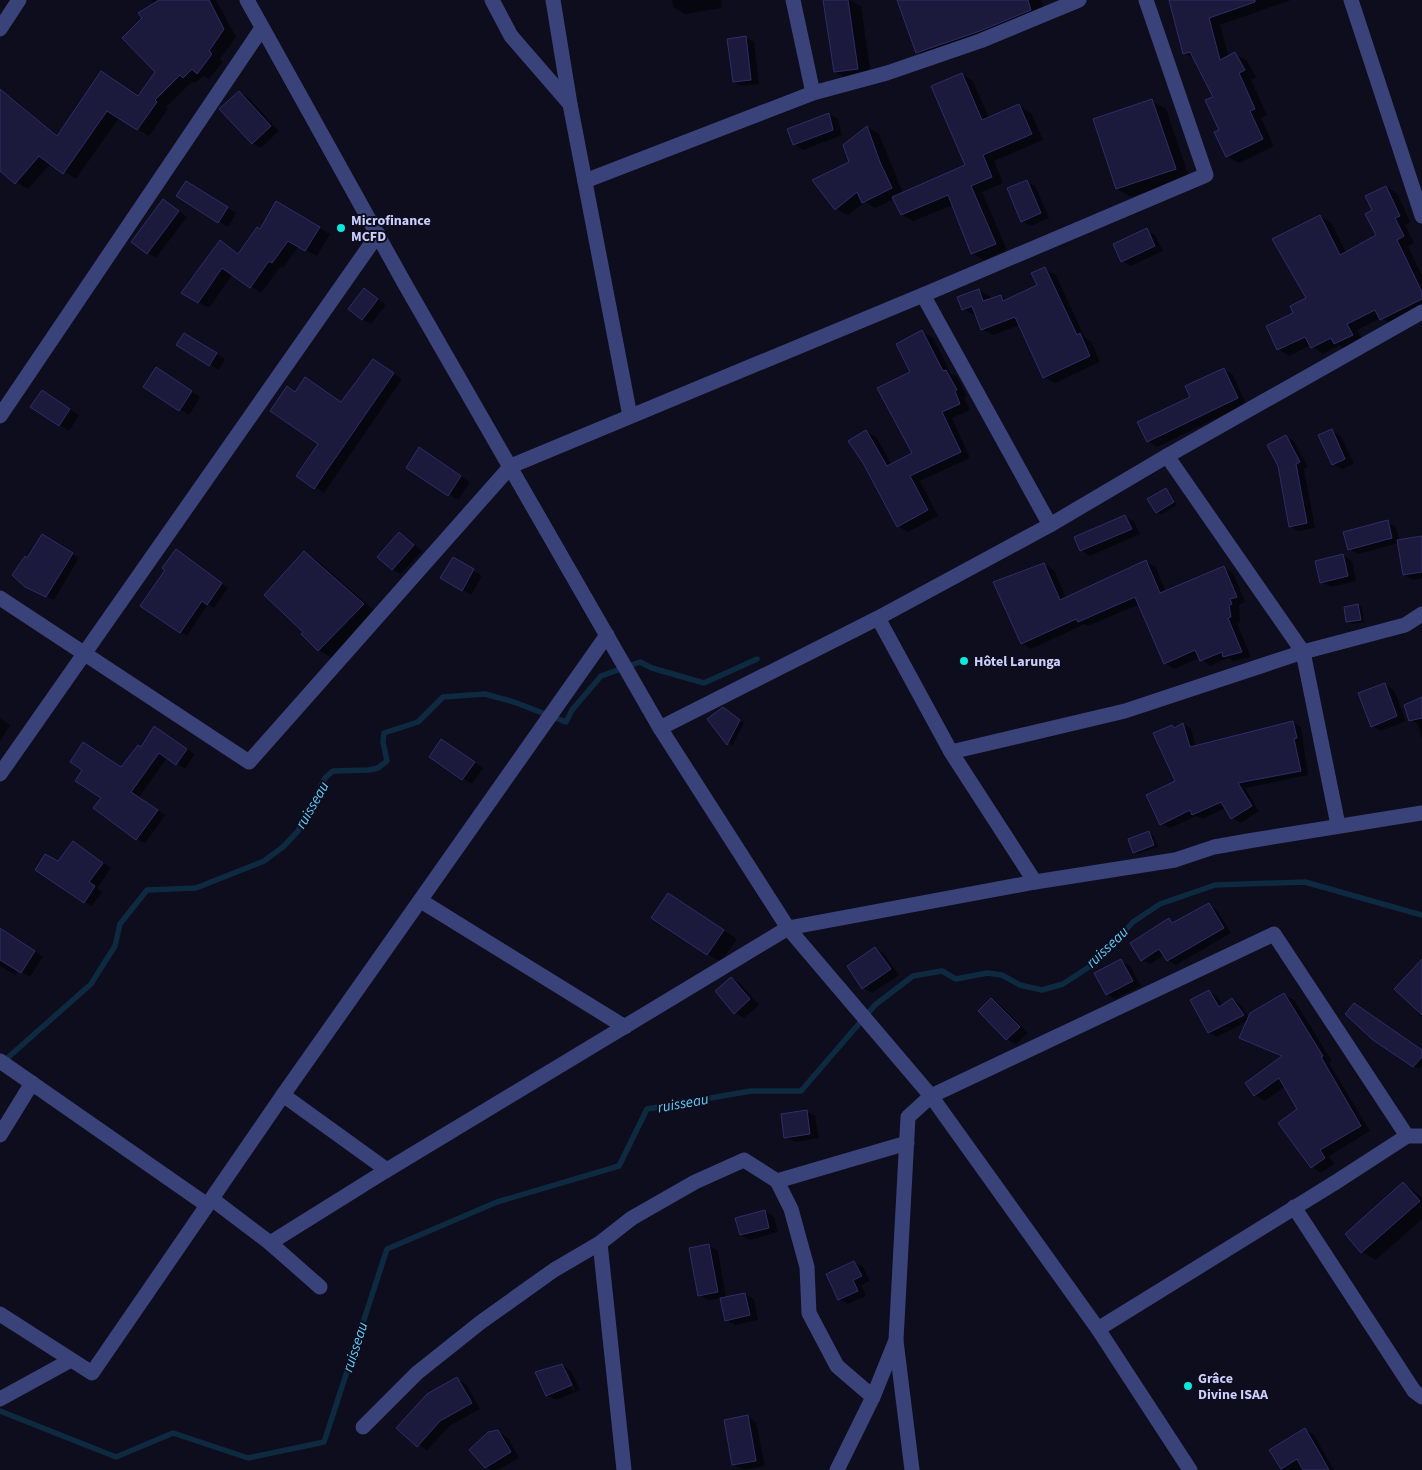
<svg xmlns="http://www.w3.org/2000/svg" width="1422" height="1470" viewBox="0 0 1422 1470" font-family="'Source Sans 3',sans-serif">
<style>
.shadow{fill:#0007;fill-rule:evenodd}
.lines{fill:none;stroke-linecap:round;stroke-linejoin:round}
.stream{stroke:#0e2a40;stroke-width:5.5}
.building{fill:#1b1a3d;stroke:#2f2d68}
.minor{stroke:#3a427a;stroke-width:15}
.poi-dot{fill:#0ce8da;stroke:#0d0d1d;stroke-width:2}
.labels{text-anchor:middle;stroke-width:4;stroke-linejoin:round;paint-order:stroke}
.poi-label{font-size:14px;font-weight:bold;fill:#cccefc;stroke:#0d0d1d;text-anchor:start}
.water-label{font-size:15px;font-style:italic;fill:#5fcaf7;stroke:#0d0d1d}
</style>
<rect width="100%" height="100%" fill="#0d0d1d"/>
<g class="shadow">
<polygon points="151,0 216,0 236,37 220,59 223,62 209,79 203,76 195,83 192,82 166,107 168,109 149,136 119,118 76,179 51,163 28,189 16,182 0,169 0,95 2,92 14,99 58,136 101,72 139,97 157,72 155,4"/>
<polygon points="672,0 721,0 722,8 685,14 673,7"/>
<polygon points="834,0 850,0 861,6 871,76 849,80 835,72"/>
<polygon points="899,0 1041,0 1048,19 934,62 917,52"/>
<polygon points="1172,0 1291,0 1220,25 1229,57 1235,54 1247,61 1256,77 1251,80 1267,115 1261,118 1274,146 1239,163 1226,156 1215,97 1194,59 1184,53"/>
<polygon points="746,38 754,42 759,84 742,86 734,82 729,40"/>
<polygon points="962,74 973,81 989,118 1019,106 1031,113 1043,140 994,161 1003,183 982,192 1007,250 984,260 972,253 953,205 913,221 902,215 894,199 875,208 865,202 848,215 836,209 850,162 867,127 879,134 903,193 967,166"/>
<polygon points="239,92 248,97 279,131 261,148 252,143"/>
<polygon points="1152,101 1166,109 1189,177 1131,197 1117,189 1094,120"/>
<polygon points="829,114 838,119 842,135 803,150 794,144"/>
<polygon points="1027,182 1036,187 1049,218 1031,226 1022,221"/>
<polygon points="1386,187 1397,193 1410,222 1405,225 1414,243 1408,246 1422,276 1422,310 1392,325 1381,318 1357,330 1363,341 1346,350 1339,345 1323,354 1311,345 1289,356 1278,349 1295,314 1307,299 1320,216 1331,222 1346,253 1378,236 1373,211"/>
<polygon points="195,188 236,213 228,227 178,196"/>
<polygon points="163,200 187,217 156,258 148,253"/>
<polygon points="277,203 330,234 317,256 299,246 283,268 280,267 261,293 233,274 209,308 198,302 231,248 239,254 261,230"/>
<polygon points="1146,230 1155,235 1163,251 1131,266 1122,261"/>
<polygon points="1045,269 1056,275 1085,338 1091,341 1100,362 1055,383 1044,377 1020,325 993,335 982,329 977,314 974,315 963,309 979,290 990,296 991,300 1001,296 1008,300 1038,286"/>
<polygon points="364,290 386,305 371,324 362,319"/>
<polygon points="922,332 933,338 951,374 957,377 967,396 964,397 970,410 952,418 970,458 920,481 938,516 908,532 898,526 866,432 876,437 892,465 914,454 912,373"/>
<polygon points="184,334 225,359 219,370 178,345"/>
<polygon points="382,365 402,379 324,493 298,475 320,444 288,388 296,392 342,403"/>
<polygon points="1224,369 1233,375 1246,404 1157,447 1148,441"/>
<polygon points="165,374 200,397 189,415 145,387"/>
<polygon points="51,397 79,415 69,431 32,407"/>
<polygon points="1332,431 1341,436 1354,464 1342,469 1333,464"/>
<polygon points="1286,437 1294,441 1308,467 1304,469 1315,528 1298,531 1290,526 1279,466"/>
<polygon points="428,454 470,482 458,500 407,467"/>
<polygon points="1166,489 1170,492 1177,505 1161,515 1157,512"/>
<polygon points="1125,516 1134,522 1140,534 1090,556 1081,550"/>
<polygon points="1387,522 1396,527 1400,541 1422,537 1422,578 1413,580 1404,575 1399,543 1358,554 1349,549"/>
<polygon points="399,533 422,551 401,574 392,569"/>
<polygon points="42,536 79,558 54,600 34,590 28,559"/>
<polygon points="305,553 318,561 377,613 332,658 318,650 305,632"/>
<polygon points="182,554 228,588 214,608 208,604 187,636 142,606"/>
<polygon points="1343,556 1352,561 1356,581 1331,587 1322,582"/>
<polygon points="453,558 482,576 471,595 442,577"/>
<polygon points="1146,562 1156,567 1166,592 1224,568 1233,573 1245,602 1239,605 1240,622 1237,624 1251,657 1234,661 1228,658 1210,666 1200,658 1174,669 1165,663 1140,604 1088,626 1085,624 1031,649 1022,643 1044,564 1054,570 1066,598"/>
<polygon points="1358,605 1362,607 1364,622 1352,624 1348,621"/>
<polygon points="1385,685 1394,690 1406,721 1381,731 1372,726"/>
<polygon points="1422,698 1422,739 1418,724 1410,720"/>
<polygon points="727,711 744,723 732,746 709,719"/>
<polygon points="0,718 10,725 1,740 0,740"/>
<polygon points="1293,722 1301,727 1308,775 1245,788 1259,811 1241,823 1232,818 1226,808 1202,819 1196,816 1170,828 1161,824 1177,782 1172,726 1176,728 1183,724 1191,729 1196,747"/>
<polygon points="163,733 195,754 185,769 167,758 139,797 165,815 145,843 137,839 122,769"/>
<polygon points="450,746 483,768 472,784 430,757"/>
<polygon points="1149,833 1153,835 1158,847 1138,854 1134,852"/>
<polygon points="81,847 111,868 97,888 102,892 92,906 84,902 59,863"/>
<polygon points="682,903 737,939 721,962 707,954"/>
<polygon points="1209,905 1217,910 1231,933 1176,965 1168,960 1164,955 1150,964 1142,960 1169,919 1175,923"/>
<polygon points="0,927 43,957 30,977 18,970 15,975 0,966"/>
<polygon points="875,948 884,954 899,975 872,993 863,988"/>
<polygon points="1121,961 1130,966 1141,986 1115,999 1106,994"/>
<polygon points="1422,972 1422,1017 1416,1011"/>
<polygon points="731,978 740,983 759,1005 744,1018 735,1013"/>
<polygon points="1209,992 1217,996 1223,1006 1232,999 1240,1004 1249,1017 1284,995 1294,1000 1332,1061 1329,1063 1370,1131 1329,1156 1334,1164 1321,1173 1312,1167 1299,1110 1285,1086 1265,1101 1255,1095 1247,1083 1283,1057 1241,1038 1248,1021 1217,1037 1209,1032"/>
<polygon points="991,999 1000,1005 1028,1033 1016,1044 1007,1039 979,1011"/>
<polygon points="1422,1050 1422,1066 1419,1069 1413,1066"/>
<polygon points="806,1111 815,1116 819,1138 795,1142 786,1137"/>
<polygon points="1404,1184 1422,1197 1422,1219 1376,1260 1362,1252"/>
<polygon points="765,1211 774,1216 778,1232 750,1240 741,1235"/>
<polygon points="709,1246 718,1251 726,1298 745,1294 754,1299 758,1320 735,1325 726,1320 721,1298 708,1300 699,1295"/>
<polygon points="854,1262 863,1267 870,1281 861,1285 866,1296 848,1304 839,1299"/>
<path d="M562,1365l9,6 9,19 -24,10 -10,-5zM564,1370h3l8,20 -2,1z"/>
<polygon points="457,1379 466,1384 480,1409 449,1426 427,1451 398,1428"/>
<polygon points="747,1417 756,1422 765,1466 743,1470 734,1465"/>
<polygon points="1305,1430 1314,1435 1334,1470 1283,1470 1271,1450"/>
<polygon points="497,1432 507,1437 519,1458 498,1470 491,1470 486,1467"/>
</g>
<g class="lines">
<g class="stream">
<polyline points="4,1061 91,984 115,946 120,924 147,890 196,888 264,861 283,847 298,831 325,778 333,771 369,770 378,768 387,761 383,742 384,733 418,722 443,697 485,694 514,702 566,722 572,710 601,676 640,662 652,668 704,683 757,659"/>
<polyline points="0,1411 116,1457 173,1433 248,1458 324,1442 387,1249 497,1202 619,1166 647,1109 751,1091 801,1091 875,1005 913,976 942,971 956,979 987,973 1002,975 1020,985 1042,990 1063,984 1098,961 1133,922 1160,904 1215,885 1305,882 1422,915"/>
</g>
</g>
<g class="building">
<polygon points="159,0 209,0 224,29 209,51 212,54 197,74 192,69 183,78 180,75 155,100 157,102 137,130 107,111 63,174 39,156 15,184 0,171 0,89 57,136 101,71 138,96 155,72 122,38 142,18 138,13"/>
<polygon points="823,0 848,0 858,69 834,72"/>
<polygon points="897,0 1028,0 1031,10 980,31 916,53"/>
<polygon points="1169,0 1255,0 1255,2 1209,18 1220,60 1235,52 1245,70 1239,73 1255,109 1250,111 1263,139 1226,157 1214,132 1219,130 1205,100 1213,97 1190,52 1183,54"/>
<polygon points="746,36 751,80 733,82 727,39"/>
<polygon points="962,73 982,120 1019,104 1032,134 983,155 992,177 971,186 996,244 971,254 948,195 901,215 892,197 965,165 931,86"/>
<polygon points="239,91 271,126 252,144 219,109"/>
<polygon points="1152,99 1176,169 1116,189 1093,119"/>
<polygon points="829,113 833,130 793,145 787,129"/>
<polygon points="867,126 880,162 892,188 862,203 857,192 835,210 812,180 849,162 843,145"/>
<polygon points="1027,180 1041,213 1021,222 1007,188"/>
<polygon points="186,181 228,207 218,223 176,196"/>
<polygon points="1386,186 1400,216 1395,218 1404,236 1397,240 1422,292 1422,299 1380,320 1375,310 1347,324 1353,335 1334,344 1331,338 1311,348 1305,337 1277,350 1266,326 1293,313 1290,306 1306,298 1272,239 1320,215 1340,255 1376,235 1365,214 1372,210 1365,196"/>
<polygon points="163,199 179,211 147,254 131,242"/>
<polygon points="276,201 320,227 305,251 288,241 272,263 269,261 250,288 222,268 198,303 181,293 220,240 238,254 257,227 260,229"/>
<polygon points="1147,228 1155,246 1121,262 1113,244"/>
<polygon points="1045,267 1077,335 1080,333 1090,356 1043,378 1015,317 981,330 972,306 962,310 957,297 979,289 983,301 1001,295 1003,301 1037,285 1031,273"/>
<polygon points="364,288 378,299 362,320 348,309"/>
<polygon points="922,330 943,371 946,370 957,390 955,391 960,404 942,412 961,452 910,476 928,510 897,527 863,463 848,441 866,430 887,466 912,453 877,388 910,372 896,344"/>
<polygon points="184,333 217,353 209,366 176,345"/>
<polygon points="373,359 394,373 314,489 296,476 318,444 270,411 287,386 295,392 305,377 341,402"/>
<polygon points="156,367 192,391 179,411 143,387"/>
<polygon points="1224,368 1238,398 1147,442 1137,422 1190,397 1185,386"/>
<polygon points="42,390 70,409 59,426 30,407"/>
<polygon points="1332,429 1345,459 1332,465 1318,435"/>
<polygon points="1286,435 1300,462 1296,464 1307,523 1289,527 1278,466 1267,445"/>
<polygon points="419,447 461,476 448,496 406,468"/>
<polygon points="1166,488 1174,502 1156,513 1147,499"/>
<polygon points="1125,515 1132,529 1080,551 1074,537"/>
<polygon points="1388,520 1392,538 1348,550 1343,532"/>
<polygon points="399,532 414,545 392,570 377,557"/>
<polygon points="42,534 73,553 46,597 25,587 12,575 25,556 27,558"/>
<polygon points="1422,536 1422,572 1403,575 1397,540"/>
<polygon points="176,549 222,583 207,605 202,601 180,633 140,606 165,570 162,568"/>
<polygon points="304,551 364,604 318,651 301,634 303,632 264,595"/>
<polygon points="1343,554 1348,576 1320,583 1315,561"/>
<polygon points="453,557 474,569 462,591 440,578"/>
<polygon points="1146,560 1160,593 1224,566 1237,597 1230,599 1232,604 1229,605 1231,617 1228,618 1242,652 1223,657 1222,652 1200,661 1195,650 1164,664 1135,597 1078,622 1076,619 1021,644 993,582 1044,563 1060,600"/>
<polygon points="1358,604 1361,620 1346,622 1344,607"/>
<polygon points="1385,683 1397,716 1371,727 1358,693"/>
<polygon points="1422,697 1422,718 1409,721 1404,705"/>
<polygon points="723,707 740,720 727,745 707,719"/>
<polygon points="1293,721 1297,738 1294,739 1301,771 1238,783 1252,806 1231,819 1221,802 1192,815 1190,810 1160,825 1146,795 1175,781 1153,733 1172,725 1174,728 1183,723 1190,747"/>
<polygon points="154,726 187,749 176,765 159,753 131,792 158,810 136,840 93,808 101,798 75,781 82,770 70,762 83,742 121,767 138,745 141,747"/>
<polygon points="441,739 475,762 462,780 429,757"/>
<polygon points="1149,831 1154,845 1133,853 1128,839"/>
<polygon points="73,841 103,863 89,882 95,886 84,903 35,870 45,854 58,861"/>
<polygon points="668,893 724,930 707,955 651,918"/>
<polygon points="1209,903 1224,928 1167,961 1159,949 1141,961 1130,943 1169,918 1172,923"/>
<polygon points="0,928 35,951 21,973 0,960"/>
<polygon points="875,947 891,969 862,989 847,966"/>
<polygon points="1121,959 1133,981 1106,995 1094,973"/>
<polygon points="1422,959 1422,1015 1394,989"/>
<polygon points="731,977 750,999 734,1014 715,991"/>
<polygon points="1209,990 1219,1007 1232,998 1244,1015 1208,1033 1190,1000"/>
<polygon points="1284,993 1323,1056 1321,1057 1361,1126 1320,1150 1325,1158 1311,1168 1278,1123 1297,1109 1279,1078 1254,1096 1245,1083 1282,1056 1239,1038 1250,1013"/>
<polygon points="991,998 1020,1027 1006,1040 978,1011"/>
<polygon points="1354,1003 1422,1050 1422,1057 1413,1067 1373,1040 1345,1014"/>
<polygon points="807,1110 810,1134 784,1138 781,1114"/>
<polygon points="1403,1182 1420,1201 1361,1253 1345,1234"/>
<polygon points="765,1210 769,1228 740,1235 735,1218"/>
<polygon points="709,1244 718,1292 698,1296 689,1248"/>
<polygon points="854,1261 862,1276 853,1280 858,1291 838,1300 826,1274"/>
<polygon points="745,1293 750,1315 725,1321 720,1298"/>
<polygon points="562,1364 572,1385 546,1396 535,1372"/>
<polygon points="457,1377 472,1403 440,1421 417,1447 396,1428 427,1394"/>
<polygon points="748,1415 756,1461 732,1465 724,1420"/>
<polygon points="1305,1428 1319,1452 1329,1470 1303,1470 1297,1459 1281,1469 1269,1450"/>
<polygon points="498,1430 511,1452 485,1468 469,1450 488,1432"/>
</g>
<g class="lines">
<g class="minor">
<polyline points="247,0 406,286 660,728 788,928 931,1096 1098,1329 1190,1470"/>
<polyline points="492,0 511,36 570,104"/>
<polyline points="553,0 570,104 630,416"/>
<polyline points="793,0 813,93 887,73 980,41 1079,0"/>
<polyline points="1351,0 1422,216"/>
<polyline points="0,29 19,0"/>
<polyline points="585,181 813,93"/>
<polyline points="923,295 1050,525"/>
<polyline points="0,416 262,28"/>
<polyline points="1167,456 1303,652 1338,825"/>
<polyline points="0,598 249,762 511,466 923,295 1206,175 1146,0"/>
<polyline points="878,618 951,752 1035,882"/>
<polyline points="660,728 878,618 1050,525 1167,456 1422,312"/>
<polyline points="951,752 1125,711 1303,652 1405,625 1422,614"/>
<polyline points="0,774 378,234"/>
<polyline points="421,901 625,1027"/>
<polyline points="0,1061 207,1205"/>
<polyline points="283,1095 387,1170 788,928 1035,882 1175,860 1214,847 1248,841 1422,813"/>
<polyline points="0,1135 32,1083"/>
<polyline points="777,1181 791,1209 807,1267 809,1313 837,1366 873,1397"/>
<polyline points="212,1199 270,1243 320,1287"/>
<polyline points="1294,1207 1414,1391 1422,1397"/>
<polyline points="270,1243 387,1170"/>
<polyline points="600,1243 624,1470"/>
<polyline points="0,1314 92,1373 283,1095 607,635"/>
<polyline points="1098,1329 1336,1182 1407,1136 1422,1136"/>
<polyline points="896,1341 912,1470"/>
<polyline points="0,1399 71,1360"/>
<polyline points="363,1427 417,1373 481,1322 554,1270 600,1243 632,1218 695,1182 744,1160 777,1181 907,1143"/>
<polyline points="837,1470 873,1397 896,1340 908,1117 931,1096 1274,934 1407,1136"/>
</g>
</g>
<g class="poi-dot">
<circle cx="341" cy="228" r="5"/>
<circle cx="964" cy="661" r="5"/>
<circle cx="1188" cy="1386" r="5"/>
</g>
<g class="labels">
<g class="poi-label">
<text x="351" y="225">Microfinance<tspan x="351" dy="16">MCFD</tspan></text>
<text x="974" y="666">Hôtel Larunga</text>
<text x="1198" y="1383">Grâce<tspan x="1198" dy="16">Divine ISAA</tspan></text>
</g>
<g class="water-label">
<text transform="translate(312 805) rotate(-60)" y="5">ruisseau</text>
<text transform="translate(1107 947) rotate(-44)" y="5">ruisseau</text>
<text transform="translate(683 1103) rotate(-10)" y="5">ruisseau</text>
<text transform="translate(355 1347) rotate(-72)" y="5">ruisseau</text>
</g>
</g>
</svg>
